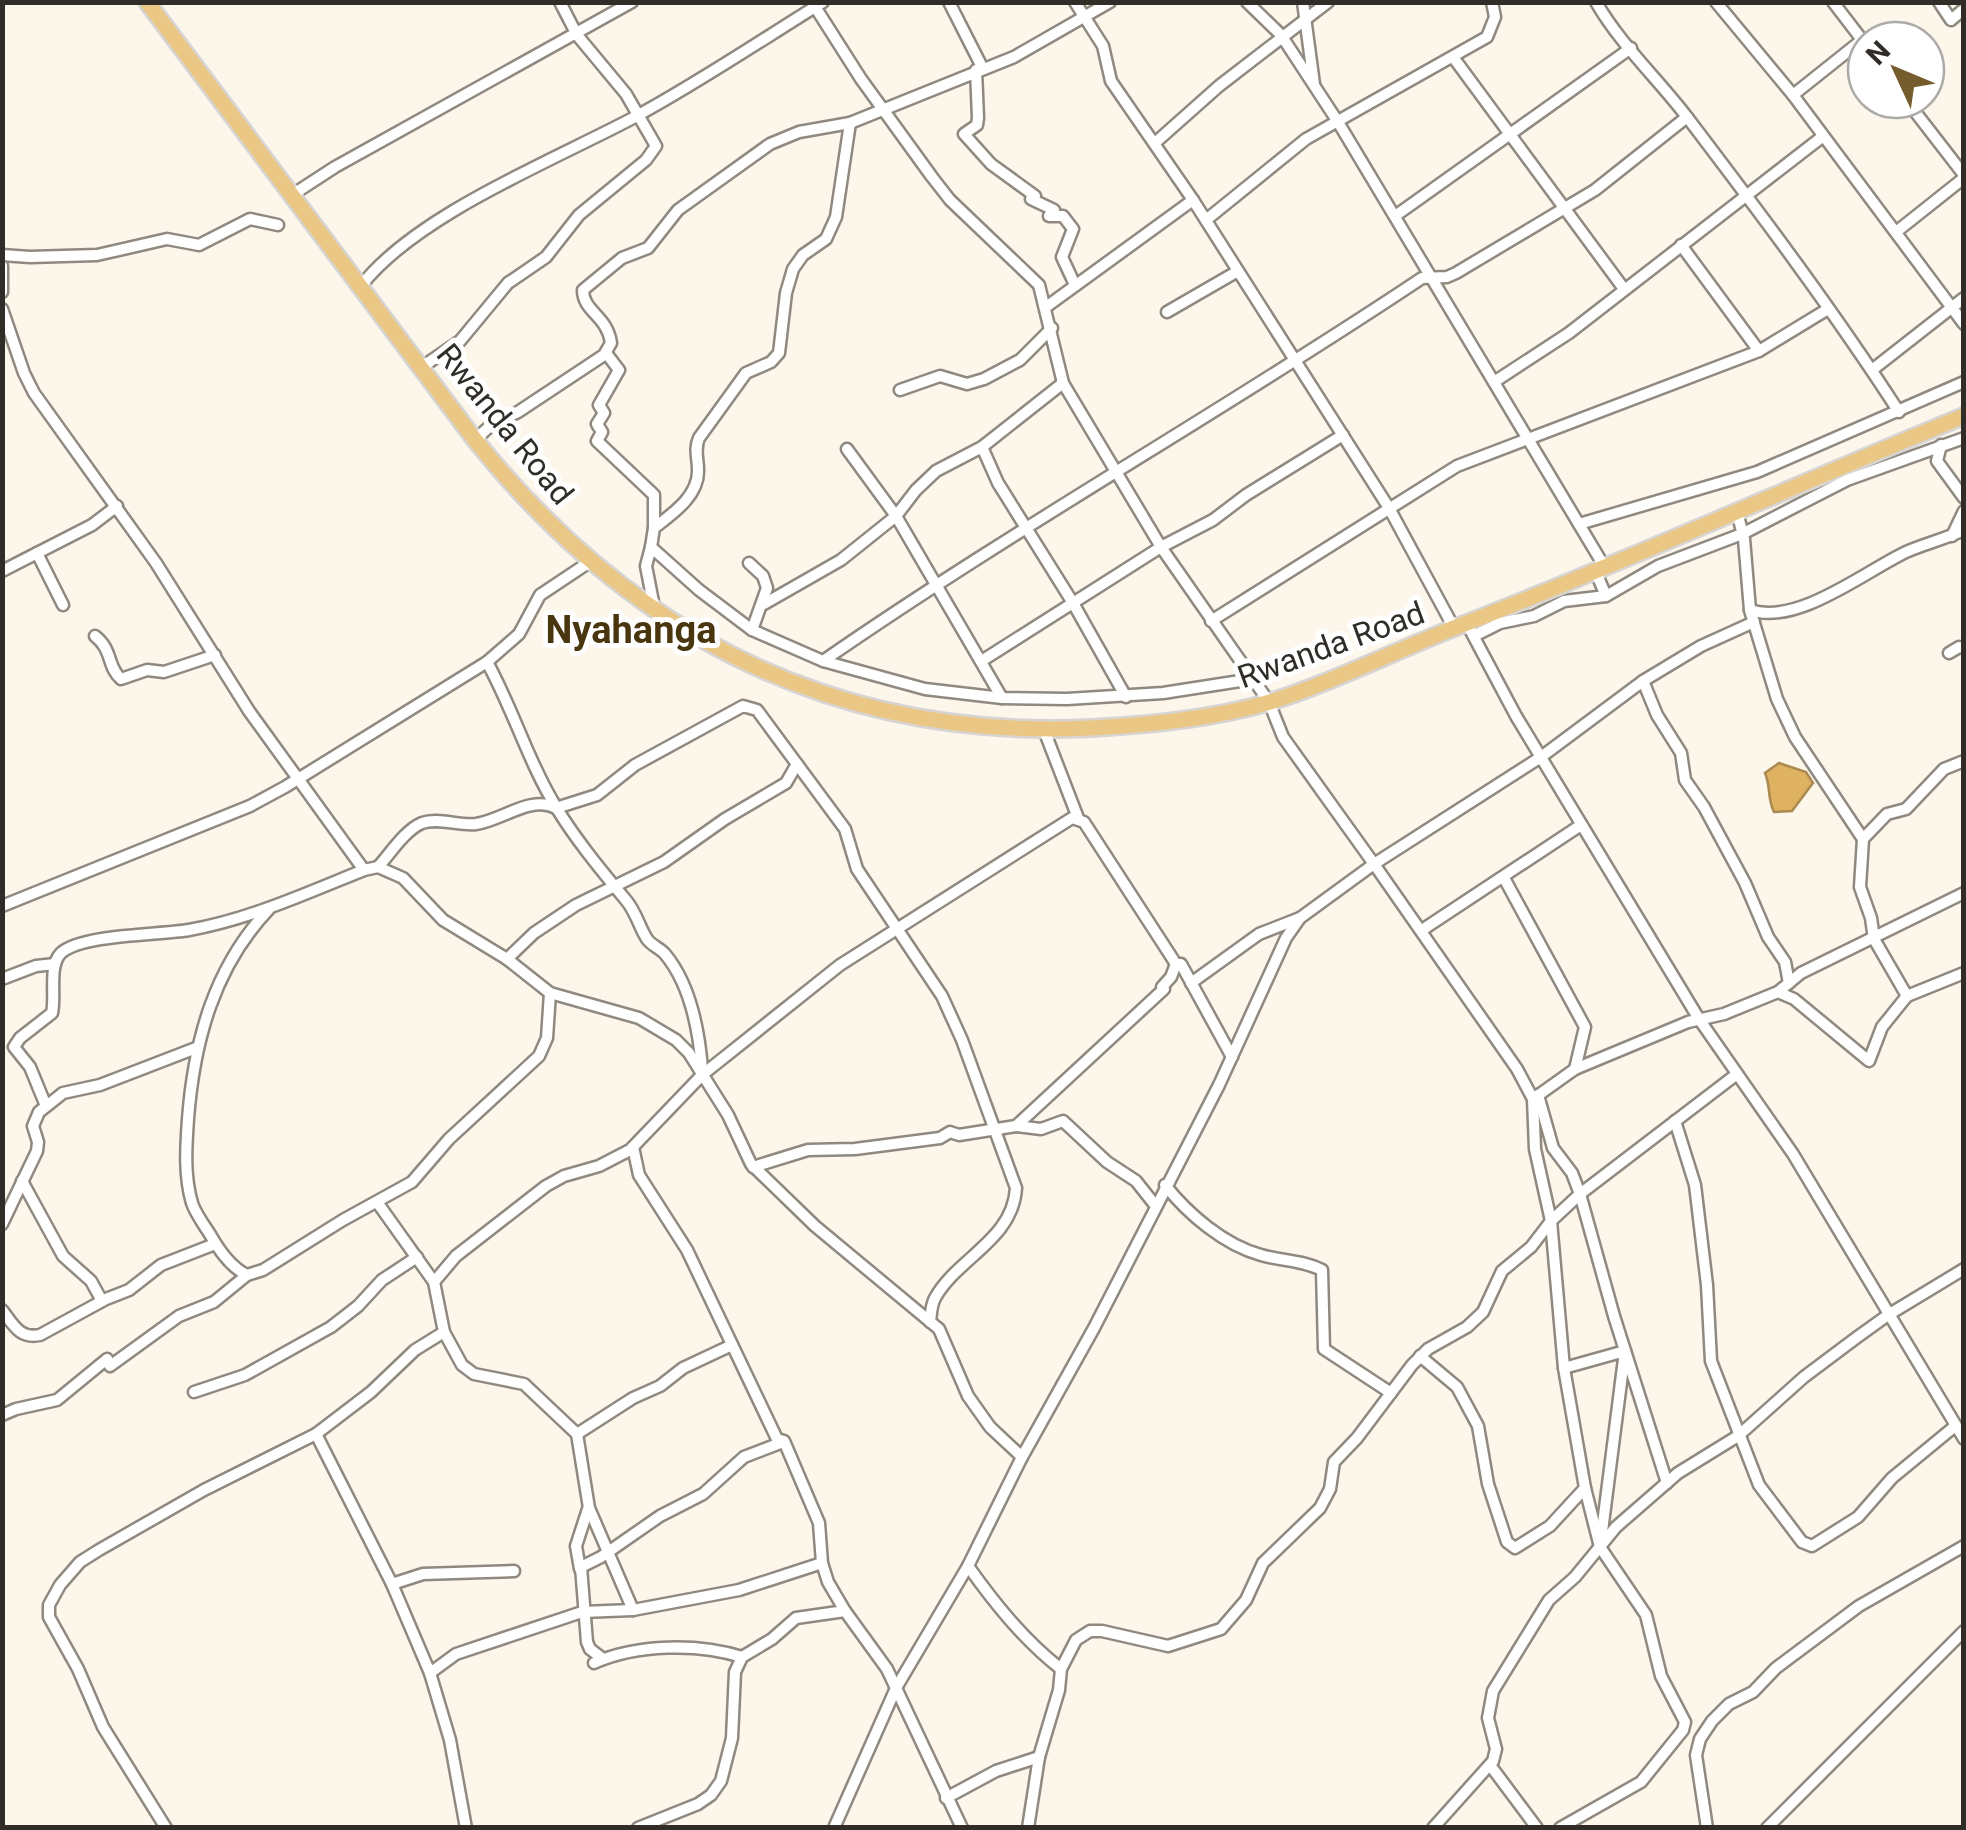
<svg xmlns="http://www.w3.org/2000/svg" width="1966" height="1830" viewBox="0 0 1966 1830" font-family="Roboto,sans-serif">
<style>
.water{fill:#deb261;stroke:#aa8a50;stroke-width:2.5}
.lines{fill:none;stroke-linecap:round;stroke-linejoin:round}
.minor-casing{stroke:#8f897f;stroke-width:15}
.trunk-casing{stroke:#d6d5d4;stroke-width:20}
.minor{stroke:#fff;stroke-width:10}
.trunk{stroke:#ebc786;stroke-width:15}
.labels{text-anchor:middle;stroke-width:10;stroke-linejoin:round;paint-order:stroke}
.street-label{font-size:32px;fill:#302d29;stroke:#fff}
.quarter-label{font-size:38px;font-weight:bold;fill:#49360f;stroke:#fff}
</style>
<rect width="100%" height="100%" fill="#fdf6eb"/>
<path class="water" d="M1779,763l27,9 7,11 -21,28 -18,1c-7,-14 -3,-25 -9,-39z"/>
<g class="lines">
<defs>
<g id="minor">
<polyline points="812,2 861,79 932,177 950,200 1039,285 1063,383 1161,547 1269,702 1283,737 1374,864 1300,918 1286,938 1219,1085 1094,1328 1022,1457 968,1566 896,1688 834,1828"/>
<polyline points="949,2 982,67"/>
<polyline points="1075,2 1103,46 1111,81 1193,200 1389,508 1454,628"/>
<polyline points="1247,2 1281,35 1338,122 1604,566"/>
<polyline points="1303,2 1314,84"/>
<path d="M1596,2c24,42 62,77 91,115 73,96 146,193 212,295"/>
<polyline points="1716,2 1793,95 1964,324"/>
<polyline points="1833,2 1866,45"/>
<polyline points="1939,2 1951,20 1964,9"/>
<polyline points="1453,57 1624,289"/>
<polyline points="976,70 978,118 977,125 964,134 991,164 1035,196 1031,199 1054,210 1049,216 1063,216 1073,229 1062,257 1075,285"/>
<polyline points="1793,95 1862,40"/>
<polyline points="1906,100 1964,175"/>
<path d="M850,123l-14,94 -10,22 -23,16 -10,14 -7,24 -7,60 -8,9 -25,11 -47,65c-5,11 -1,20 -1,32 1,26 -26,44 -44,58l-3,19 48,43 53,40 71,31 102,28 77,9 65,1 96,-6 90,-14"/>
<polyline points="1156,142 1219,86 1328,2"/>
<polyline points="292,195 335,167 632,2"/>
<polyline points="1395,216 1631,48"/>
<polyline points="1206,220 1306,139 1487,37 1495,17 1492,2"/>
<polyline points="1896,232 1964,178"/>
<polyline points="1681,245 1759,351"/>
<polyline points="2,255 30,257 97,255 167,239 199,245 250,219 278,225"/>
<polyline points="2,266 2,292"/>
<path d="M361,286c55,-71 191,-125 272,-168 65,-35 127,-77 190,-116"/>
<polyline points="1046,307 1193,200"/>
<polyline points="2,309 24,373 34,393 156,563 249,711 364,870"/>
<polyline points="1167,312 1238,271"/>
<polyline points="606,353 619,370 599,405 604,413 597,424 602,432 597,441 654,495 654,528"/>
<polyline points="422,367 460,341 508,283 546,257 579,215 646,160 656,146 626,94 577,35 560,2"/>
<polyline points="1872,370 1964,298"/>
<polyline points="1494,382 1569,333 1822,137"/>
<polyline points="900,390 940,376 967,384 984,379 1020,360 1052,328"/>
<path d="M475,440l15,-14 28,-14 86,-57 7,-12c-4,-28 -28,-31 -28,-53l39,-32 26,-10 30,-38 92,-66 29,-12 51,-9 164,-66 96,-55"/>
<polyline points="1941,445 1937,461 1964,498"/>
<polyline points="982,447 998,483 1073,603 1126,697"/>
<polyline points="847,449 896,516 1002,698"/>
<polyline points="1737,512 1744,539 1750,610 1777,699 1795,737 1863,839"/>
<polyline points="1579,524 1757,472 1964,382"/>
<polyline points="1952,536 1964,511"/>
<polyline points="651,547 646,566 654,607"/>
<polyline points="37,553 63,605"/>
<polyline points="749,563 763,576 767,588 752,630"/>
<polyline points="1595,570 1606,596"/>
<polyline points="2,571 92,525 117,506"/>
<polyline points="764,604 841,560 896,516 916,490 936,471 982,447 1063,383"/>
<path d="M1750,610c47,16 114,-38 156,-58 18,-8 39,-13 58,-22"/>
<polyline points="1211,621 1457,466 1759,351 1828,309"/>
<polyline points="1467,624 1516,716 1699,1019 1793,1154 1964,1439"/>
<path d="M95,636c18,14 12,31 26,43l26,-9 17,2 51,-17"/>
<polyline points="1474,636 1500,623 1534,616 1564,601 1606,596 1658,566 1742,534 1847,480 1964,438"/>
<polyline points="1949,653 1959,647 1964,648"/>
<polyline points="983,660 1161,547 1213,520 1246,495 1343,435"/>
<path d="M823,661c195,-135 402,-251 599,-383l25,-1 9,-4 139,-83 92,-73"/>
<path d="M487,662c26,47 41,99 69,145 20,33 45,63 69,92 11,12 14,28 22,40 5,7 13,9 18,15 26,31 34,77 37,115"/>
<polyline points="1643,681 1657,715 1681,753 1685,780 1704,807 1745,883 1768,937 1785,962 1789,983"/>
<polyline points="1044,730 1078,818"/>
<path d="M378,867c12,-13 27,-37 44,-44 16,-6 37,3 54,1 27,-4 54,-29 80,-16l41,-13 38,-30 108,-59 14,4 88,119 12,40 85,127 20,44 54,148c-3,52 -59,70 -81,110 -4,7 -4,16 -5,24"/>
<polyline points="1504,878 1585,1027 1575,1069"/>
<polyline points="2,906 250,806 285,787 487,662 519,634 540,595 591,561"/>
<polyline points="1422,930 1581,825"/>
<polyline points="507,959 534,933 576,905 664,862 725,819 786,783 797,764"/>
<polyline points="2,979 36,966 55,964"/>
<polyline points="1191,983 1259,934 1300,918"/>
<polyline points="1778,992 1794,999 1869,1061 1882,1027 1907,996 1874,939 1871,918 1860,887 1863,839 1887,814 1906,809 1944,769 1964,761"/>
<polyline points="1907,996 1964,973"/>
<polyline points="1538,1095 1553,1148 1572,1173 1580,1194 1614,1316 1667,1483"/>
<polyline points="1533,1099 1575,1069 1688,1022 1724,1014 1778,992 1801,973 1964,893"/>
<path d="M46,1106l-16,-39 -16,-20 6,-9 32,-25c4,-17 -4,-47 9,-60 21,-19 99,-18 128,-23 61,-11 118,-37 175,-60l14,-3 25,11 40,42 64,39 43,34 89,25 37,22 13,13 39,62 23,49 64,62 124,103 29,67 22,31 32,30"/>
<polyline points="1675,1121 1695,1185 1707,1285 1711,1361 1759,1485 1802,1542 1812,1546 1858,1517 1892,1478 1954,1427"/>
<polyline points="1016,1126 1041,1129 1063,1121 1107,1162 1136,1181 1155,1205"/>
<polyline points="633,1147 639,1175 687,1250 777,1439 784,1441 819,1523 822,1563 828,1582 845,1611 887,1669 962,1828"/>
<polyline points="753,1167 808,1150 855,1149 940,1138 950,1132 959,1135 1016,1126 1164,989 1162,987 1171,977 1176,964"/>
<polyline points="22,1181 63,1256 91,1281 102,1301"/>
<path d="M1165,1185c23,29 59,60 96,70 21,6 41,5 61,15l2,79 67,44"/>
<polyline points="377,1202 434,1282 444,1332 462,1365 474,1374 524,1384 577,1434 589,1508 633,1610"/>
<polyline points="2,1224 37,1151 38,1142 33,1126 39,1112 63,1093 100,1085 196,1048"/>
<path d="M247,1275c-15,-7 -28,-25 -36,-39 -6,-10 -15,-21 -19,-33 -8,-27 -6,-56 -4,-84 6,-78 26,-152 81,-210"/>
<polyline points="434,1282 456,1256 546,1186 564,1176 599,1166 630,1150 702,1075 840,965 1072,818 1084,822 1176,964 1181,964 1232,1057"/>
<path d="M2,1310c11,14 17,29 38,25l66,-36 23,-9 32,-25 54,-21"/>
<polyline points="1420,1356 1457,1387 1478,1426 1488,1484 1507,1542 1515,1548 1550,1526 1585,1488 1564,1368"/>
<polyline points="194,1392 245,1375 331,1327 358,1306 382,1280 417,1257"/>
<polyline points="2,1415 16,1409 57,1400 107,1359 110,1366 179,1316 214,1302 247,1275 263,1270 343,1220 412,1182 449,1139 539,1056 547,1038 550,993"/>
<polyline points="316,1434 392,1584 430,1673 450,1740 466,1828"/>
<polyline points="577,1434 633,1398 660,1386 683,1368 732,1345"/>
<polyline points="1600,1547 1625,1351 1564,1368 1551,1221 1535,1149 1533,1099 1517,1069 1374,864 1541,757 1643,681 1701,646 1754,622"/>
<path d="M968,1566c27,38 56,74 93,103"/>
<polyline points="580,1569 576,1546 588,1509"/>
<polyline points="392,1584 423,1574 514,1571"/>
<polyline points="603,1659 590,1649 587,1642 581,1567 601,1557 660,1516 703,1494 744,1457 783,1442"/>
<path d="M594,1663c43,-19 104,-20 148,-6"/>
<polyline points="430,1673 456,1654 582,1612 633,1610 739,1590 822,1563"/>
<polyline points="1490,1765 1537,1828"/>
<polyline points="946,1798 996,1771 1039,1757"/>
<polyline points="166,1828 103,1727 78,1669 49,1617 49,1605 60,1585 80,1562 99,1550 204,1490 316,1434 371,1392 415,1350 444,1332"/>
<polyline points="638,1828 698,1804 711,1795 721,1781 732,1738 735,1672 742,1657 772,1639 796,1618 845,1611"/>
<polyline points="1028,1828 1039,1757 1059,1690 1061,1669 1076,1640 1090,1631 1102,1631 1168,1646 1221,1629 1246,1600 1263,1563 1320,1508 1330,1489 1334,1462 1357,1438 1412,1365 1428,1349 1467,1327 1483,1312 1502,1271 1531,1247 1551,1221 1580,1194 1737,1074"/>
<polyline points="1433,1828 1493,1761 1496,1749 1488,1718 1493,1691 1549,1600 1575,1577 1616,1527 1678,1473 1738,1436 1804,1377 1856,1338 1888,1315 1964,1269"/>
<polyline points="1560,1828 1641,1782 1683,1730 1685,1722 1661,1676 1646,1615 1600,1547 1585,1488"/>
<polyline points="1707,1828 1696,1755 1700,1739 1712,1721 1729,1704 1753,1692 1776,1668 1859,1606 1964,1546"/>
<polyline points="1767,1828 1964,1631"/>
</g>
<path id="trunk" d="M147,2l328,438c158,197 361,300 616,288 59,-3 122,-9 179,-26 63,-20 123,-50 184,-74 171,-66 339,-142 510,-212"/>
</defs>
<use href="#minor" class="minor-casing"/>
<use href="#trunk" class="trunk-casing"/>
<use href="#minor" class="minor"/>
<use href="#trunk" class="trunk"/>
</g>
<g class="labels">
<g class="street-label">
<text transform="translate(505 424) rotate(51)" y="11">Rwanda Road</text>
<text transform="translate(1331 645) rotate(-20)" y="11">Rwanda Road</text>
</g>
<g class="quarter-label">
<text x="631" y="643">Nyahanga</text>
</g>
</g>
<rect width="1966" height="1830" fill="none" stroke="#302d29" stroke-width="10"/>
<g transform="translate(1896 70) rotate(314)"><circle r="48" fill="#ffffff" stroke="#acaba9" stroke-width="2.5"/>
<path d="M0-8L18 38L0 25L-18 38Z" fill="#755c2d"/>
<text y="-15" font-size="28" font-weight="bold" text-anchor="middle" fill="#302d29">N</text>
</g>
</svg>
